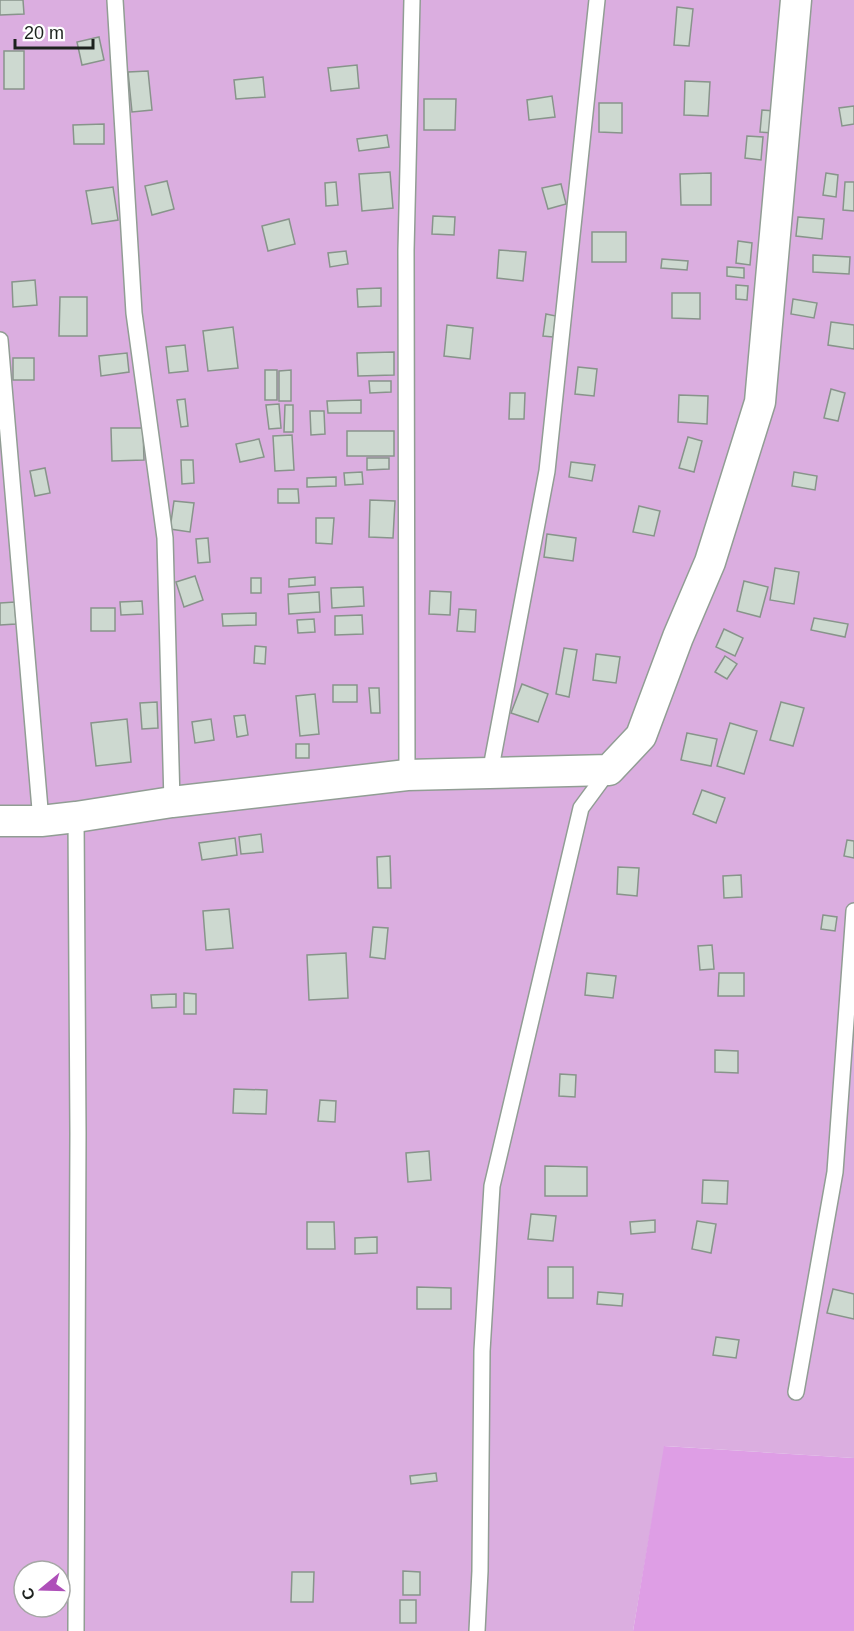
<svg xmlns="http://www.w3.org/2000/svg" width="854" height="1631" viewBox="0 0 854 1631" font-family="Arial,sans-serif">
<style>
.green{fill:#dbaee0;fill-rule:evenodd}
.forest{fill:#de9ee5}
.building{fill:#cdd9d0;stroke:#88948b;stroke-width:1.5}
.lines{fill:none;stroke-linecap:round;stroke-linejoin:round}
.service-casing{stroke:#919d94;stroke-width:18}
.minor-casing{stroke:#919d94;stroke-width:33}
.service{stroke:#fff;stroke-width:15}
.minor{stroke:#fff;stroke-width:30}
</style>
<rect width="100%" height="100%" fill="#ebf8ee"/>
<path class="green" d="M0,0h854v1458l-189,-12 -32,185h-633zM24,1571h36v36h-36z"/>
<polygon class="forest" points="664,1446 854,1458 854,1631 633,1631"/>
<g class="building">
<polygon points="0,0 23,0 24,14 0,15"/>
<polygon points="677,7 693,9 689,46 674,45"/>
<polygon points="99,37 104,60 82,65 77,42"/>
<rect x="4" y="51" width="20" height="38"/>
<polygon points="357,65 359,88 331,91 328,68"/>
<polygon points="148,71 152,110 132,112 128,72"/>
<polygon points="263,77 265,97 236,99 234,80"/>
<polygon points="685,81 710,82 708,116 684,115"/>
<polygon points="552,96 555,117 529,120 527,100"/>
<polygon points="424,99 456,99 455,130 424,130"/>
<polygon points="599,103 622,103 622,133 599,132"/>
<polygon points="854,106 854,124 842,126 839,108"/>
<polygon points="762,110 775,111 774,133 760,132"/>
<polygon points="104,124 104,144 74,144 73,125"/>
<polygon points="387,135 389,147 359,151 357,139"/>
<polygon points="747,136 763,137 761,160 745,158"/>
<polygon points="390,172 393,208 362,211 359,174"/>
<polygon points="711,173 711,205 681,205 680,174"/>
<polygon points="826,173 838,175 836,197 823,195"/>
<polygon points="167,181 174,209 152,215 145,186"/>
<polygon points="336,182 338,205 326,206 325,183"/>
<polygon points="845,182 854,182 854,211 843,210"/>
<polygon points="561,184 566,204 548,209 542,188"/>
<polygon points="113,187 118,220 92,224 86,191"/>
<polygon points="433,216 455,217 454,235 432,234"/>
<polygon points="798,217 824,219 822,239 796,236"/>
<polygon points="289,219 295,244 268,251 262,226"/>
<rect x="592" y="232" width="34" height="30"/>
<polygon points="738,241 752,243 750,265 736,263"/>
<polygon points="499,250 526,252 523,281 497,278"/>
<polygon points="346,251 348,264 330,267 328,253"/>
<polygon points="813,255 850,257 849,274 813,272"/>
<polygon points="662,259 688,261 687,270 661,268"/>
<polygon points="727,267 744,268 744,278 727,276"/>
<polygon points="35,280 37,305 13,307 12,282"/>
<polygon points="736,285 748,286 747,300 736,299"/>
<polygon points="381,288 381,306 358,307 357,289"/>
<polygon points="672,293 700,293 700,319 672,318"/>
<polygon points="60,297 87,297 87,336 59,336"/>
<polygon points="793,299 817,303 814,318 791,314"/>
<polygon points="546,314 556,316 553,337 543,336"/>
<polygon points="831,322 854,325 854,349 828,345"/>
<polygon points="447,325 473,328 470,359 444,356"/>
<polygon points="233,327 238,368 208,371 203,331"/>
<polygon points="185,345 188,371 169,373 166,347"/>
<polygon points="394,352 394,375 358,376 357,353"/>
<polygon points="127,353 129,372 101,376 99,356"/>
<rect x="13" y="358" width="21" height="22"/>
<polygon points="578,367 597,369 594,396 575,394"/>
<rect x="265" y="370" width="12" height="30"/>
<polygon points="291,370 291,401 279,401 279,371"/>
<polygon points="369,381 391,381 391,392 370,393"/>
<polygon points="831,389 845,393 838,421 824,418"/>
<polygon points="510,393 525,393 524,419 509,419"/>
<polygon points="679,395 708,396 707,424 678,422"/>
<polygon points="185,399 188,426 181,427 177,400"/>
<polygon points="361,400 361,413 328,413 327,401"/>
<polygon points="279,404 281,428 269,429 266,405"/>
<polygon points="285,405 293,405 293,432 284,432"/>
<polygon points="310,411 324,411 325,434 311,435"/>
<polygon points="111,428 143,428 144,460 112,461"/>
<rect x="347" y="431" width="47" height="25"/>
<polygon points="292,435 294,470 275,471 273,436"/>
<polygon points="688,437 702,441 694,472 679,468"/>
<polygon points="259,439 264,457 240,462 236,444"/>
<polygon points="367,458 389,458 389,469 367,470"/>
<polygon points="181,460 193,460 194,483 182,484"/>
<polygon points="571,462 595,465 592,481 569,477"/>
<polygon points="45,468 50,493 35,496 30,471"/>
<polygon points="362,472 363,484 345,485 344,473"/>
<polygon points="794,472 817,476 815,490 792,486"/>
<polygon points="336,477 336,486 307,487 307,478"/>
<polygon points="278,489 298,489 299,503 278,503"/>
<polygon points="370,500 395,501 393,538 369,537"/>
<polygon points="174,501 194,503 190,532 170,529"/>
<polygon points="639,506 660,511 654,536 633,532"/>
<polygon points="316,518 334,518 332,544 316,543"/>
<polygon points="547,534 576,538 573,561 544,557"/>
<polygon points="208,538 210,562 198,563 196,539"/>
<polygon points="775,568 799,572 794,604 770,600"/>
<polygon points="195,576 203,600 184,607 176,582"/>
<polygon points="315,577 315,585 289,587 289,579"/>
<rect x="251" y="578" width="10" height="15"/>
<polygon points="744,581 768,587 760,617 737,611"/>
<polygon points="363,587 364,606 332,608 331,588"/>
<polygon points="430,591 451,592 450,615 429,614"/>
<polygon points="319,592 320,612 289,614 288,594"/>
<polygon points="142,601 143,614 121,615 120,602"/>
<polygon points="15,602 16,624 0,625 0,603"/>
<rect x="91" y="608" width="24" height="23"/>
<polygon points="459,609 476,610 475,632 457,631"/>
<polygon points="256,613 256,625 223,626 222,614"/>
<polygon points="362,615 363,634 335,635 335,616"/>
<polygon points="814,618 848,624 845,637 811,630"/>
<polygon points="314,619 315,632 298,633 297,620"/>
<polygon points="724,629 743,638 735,656 716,647"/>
<polygon points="255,646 266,647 265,664 254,663"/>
<polygon points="564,648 577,650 569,697 556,694"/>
<polygon points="596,654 620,657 616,683 593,680"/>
<polygon points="725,656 737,664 727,679 715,672"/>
<polygon points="522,684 548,694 538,722 511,713"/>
<rect x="333" y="685" width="24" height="17"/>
<polygon points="369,688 379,688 380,713 371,713"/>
<polygon points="315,694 319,734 300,736 296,696"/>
<polygon points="157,702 158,728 142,729 140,703"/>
<polygon points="781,702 804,708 793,746 770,740"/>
<polygon points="245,715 248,735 237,737 234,716"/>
<polygon points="127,719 131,762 96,766 91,723"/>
<polygon points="211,719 214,740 195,743 192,722"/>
<polygon points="730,723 757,731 744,774 717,766"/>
<polygon points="687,733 717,739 711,766 681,760"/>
<rect x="296" y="744" width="13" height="14"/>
<polygon points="702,790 725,798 716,823 693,814"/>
<polygon points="261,834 263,852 241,854 239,837"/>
<polygon points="235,838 237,855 202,860 199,843"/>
<polygon points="847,840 854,841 854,858 844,856"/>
<polygon points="390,856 391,888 378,888 377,857"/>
<polygon points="618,867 639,868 637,896 617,894"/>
<polygon points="741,875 742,897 724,898 723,876"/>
<polygon points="229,909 233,948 206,950 203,911"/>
<polygon points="823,915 837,917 835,931 821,929"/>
<polygon points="373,927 388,928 385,959 370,957"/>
<polygon points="712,945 714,969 700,970 698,946"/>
<polygon points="346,953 348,998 309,1000 307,955"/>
<polygon points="587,973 616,976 613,998 585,995"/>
<polygon points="719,973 744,973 744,996 718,996"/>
<polygon points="184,993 196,994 196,1014 184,1014"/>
<polygon points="176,994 176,1007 152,1008 151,995"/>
<polygon points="715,1050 738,1051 738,1073 715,1072"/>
<polygon points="560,1074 576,1075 575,1097 559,1096"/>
<polygon points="234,1089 267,1090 266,1114 233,1113"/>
<polygon points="320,1100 336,1101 335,1122 318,1121"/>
<polygon points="429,1151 431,1180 408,1182 406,1153"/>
<polygon points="545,1166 587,1167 587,1196 545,1196"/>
<polygon points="703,1180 728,1181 727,1204 702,1203"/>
<polygon points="531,1214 556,1216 553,1241 528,1239"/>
<polygon points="655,1220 655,1232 631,1234 630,1222"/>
<polygon points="697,1221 716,1224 711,1253 692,1249"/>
<polygon points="307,1222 334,1222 335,1249 307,1249"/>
<polygon points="377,1237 377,1253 355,1254 355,1238"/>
<rect x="548" y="1267" width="25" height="31"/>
<polygon points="417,1287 451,1288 451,1309 417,1309"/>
<polygon points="833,1289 854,1294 854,1319 827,1313"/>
<polygon points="598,1292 623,1294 622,1306 597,1304"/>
<polygon points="716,1337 739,1340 736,1358 713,1355"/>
<polygon points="436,1473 437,1481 411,1484 410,1476"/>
<polygon points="403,1571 420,1572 420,1595 403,1595"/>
<polygon points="292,1572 314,1572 313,1602 291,1602"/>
<rect x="400" y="1600" width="16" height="23"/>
</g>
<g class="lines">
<defs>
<g id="service">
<polyline points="115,0 134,313 165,538 172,802"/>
<polyline points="0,340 41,821"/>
<polyline points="490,773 547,471 597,0"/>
<polyline points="407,775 406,250 412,0"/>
<polyline points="76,817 78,1133 76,1631"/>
<polyline points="796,1392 835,1172 854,911"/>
<polyline points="477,1631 480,1571 482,1351 492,1186 581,808 609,770"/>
</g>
<polyline id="minor" points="0,821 41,821 76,817 172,802 407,775 609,770 641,736 678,637 710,562 760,402 796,0"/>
</defs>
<use href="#service" class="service-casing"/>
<use href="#minor" class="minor-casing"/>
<use href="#service" class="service"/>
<use href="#minor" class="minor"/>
</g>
<g transform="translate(42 1589) rotate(251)"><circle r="28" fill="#ffffff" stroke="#a5a7a5" stroke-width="1.5"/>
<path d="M0-4.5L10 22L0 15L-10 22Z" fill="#ae50b9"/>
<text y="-9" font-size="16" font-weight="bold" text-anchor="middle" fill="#1d221e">С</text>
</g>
<path d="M15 39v9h78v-9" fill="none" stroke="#1d221e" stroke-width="3"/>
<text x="24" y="39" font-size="18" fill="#1d221e" stroke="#ffffff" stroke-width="4.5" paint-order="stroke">20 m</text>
</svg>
